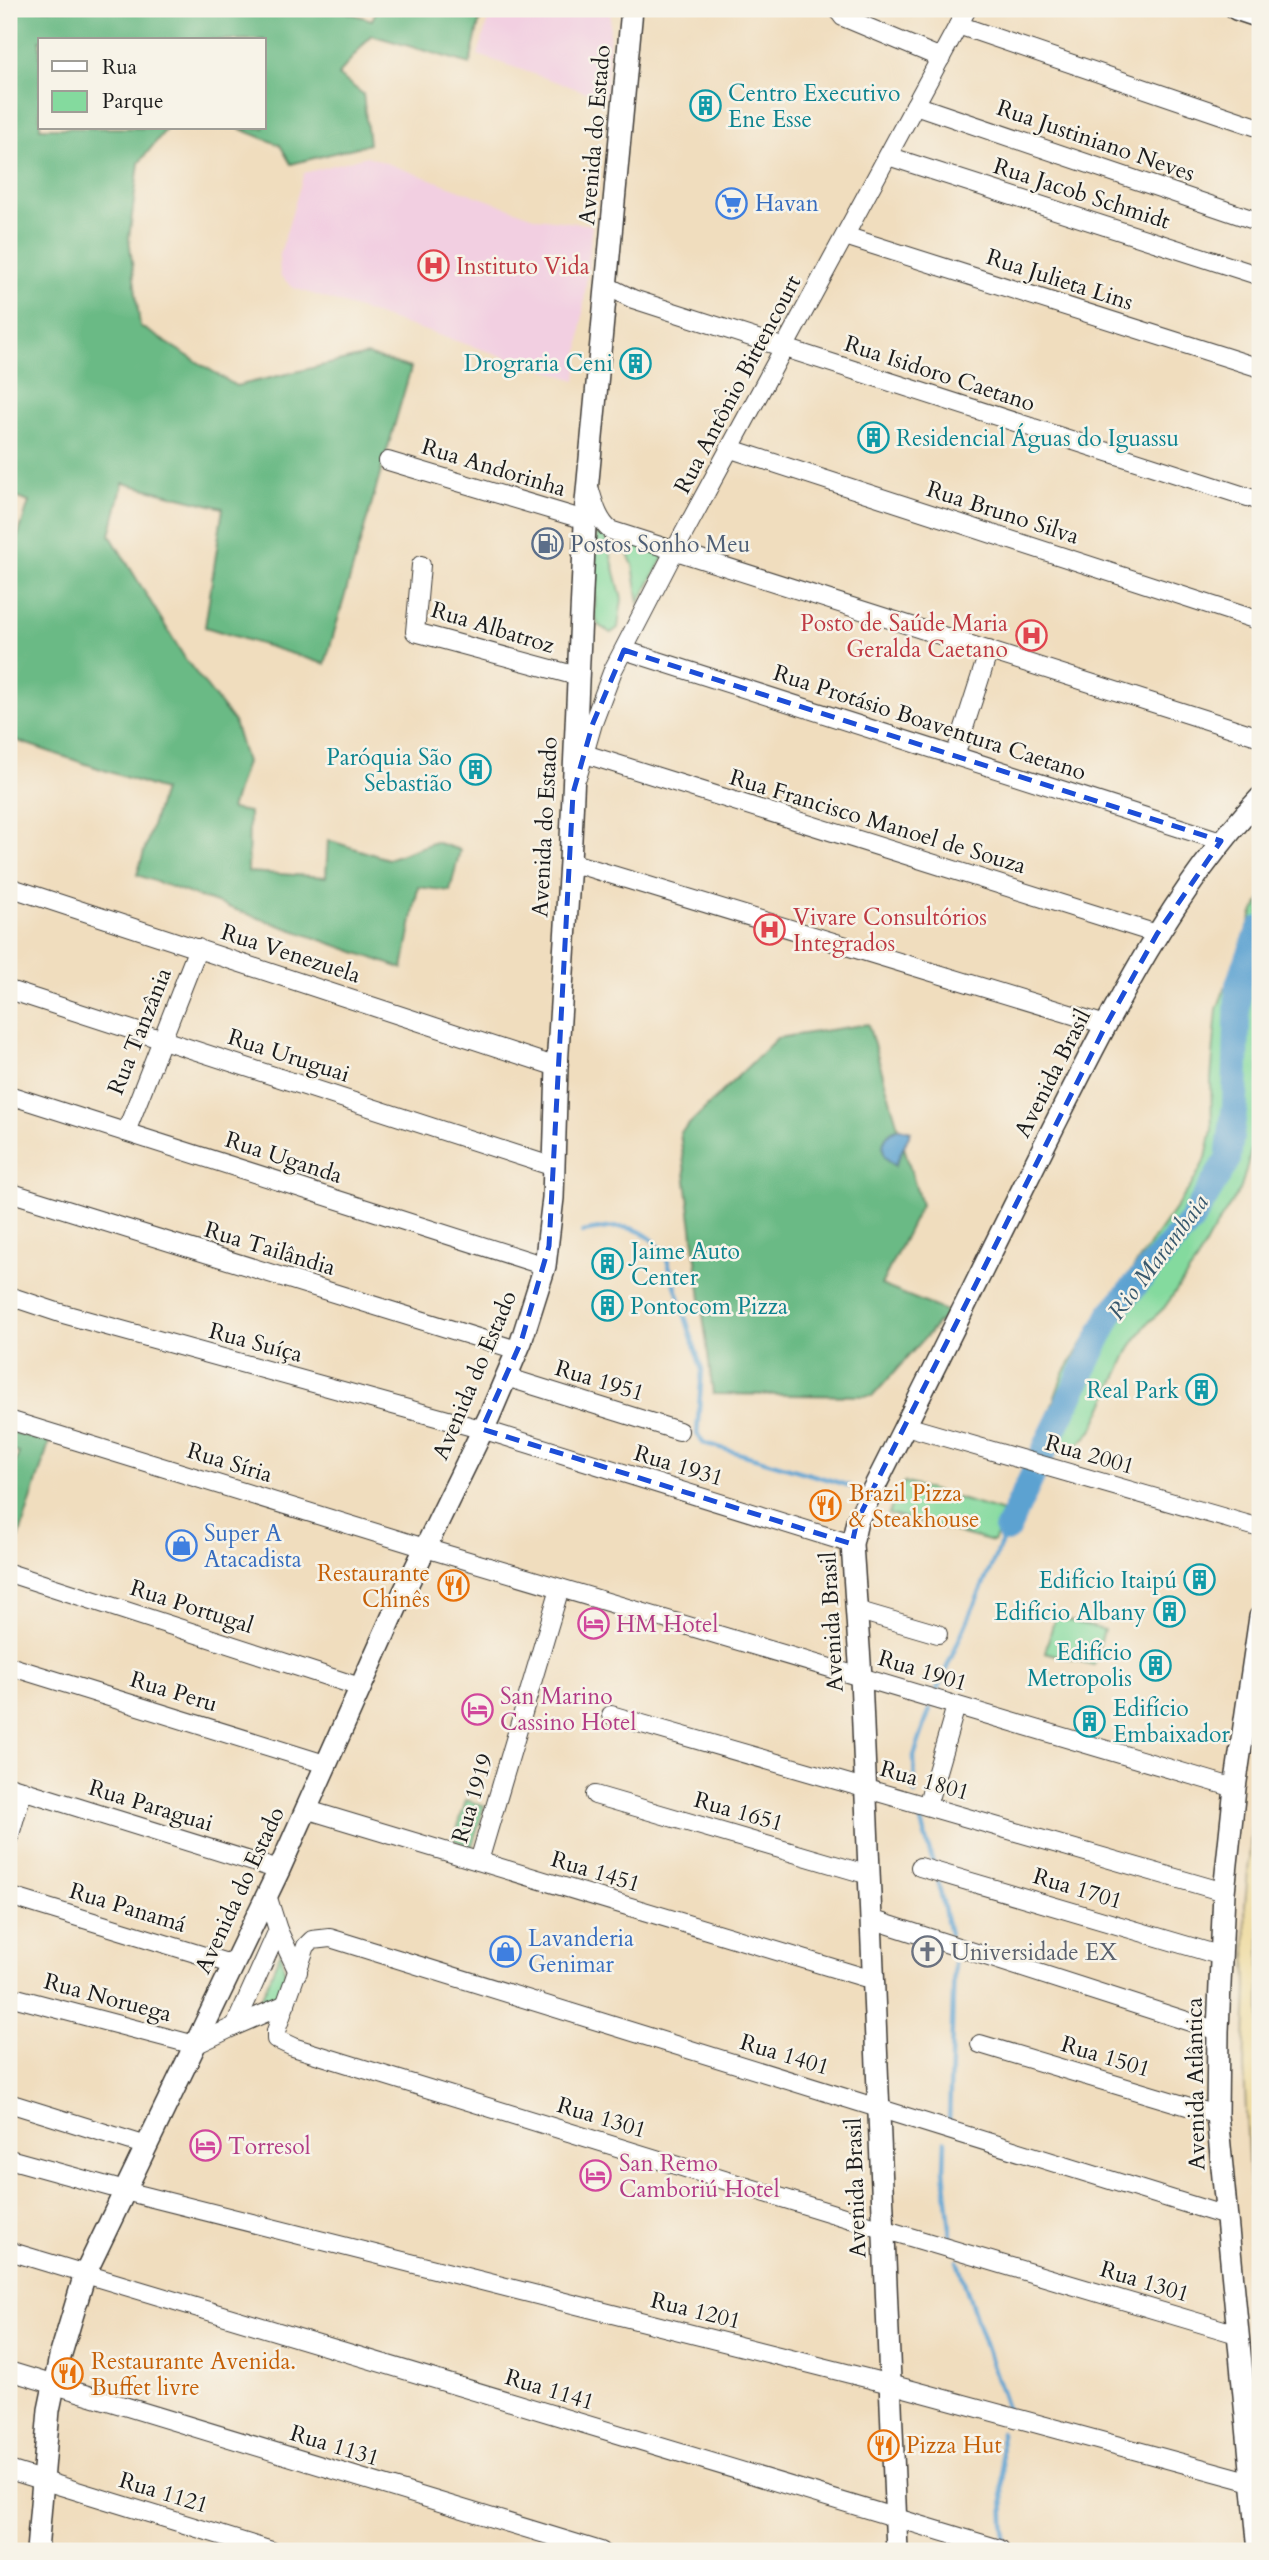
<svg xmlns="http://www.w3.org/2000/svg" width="1269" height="2560" viewBox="0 0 1269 2560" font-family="Cardo,serif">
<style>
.built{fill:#f2cfe1}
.green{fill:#84da9e;stroke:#507b5d;stroke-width:2}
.forest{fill:#6bba85;stroke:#446b50;stroke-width:2}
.sand{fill:#eeda9e;stroke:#857b5d;stroke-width:2}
.water{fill:#5ba2d1;stroke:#3c5f76;stroke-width:2}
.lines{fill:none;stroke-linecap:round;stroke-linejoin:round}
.stream{stroke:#5ba2d1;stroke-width:4.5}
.river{stroke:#5ba2d1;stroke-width:26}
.minor-casing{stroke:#3c3934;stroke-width:20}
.major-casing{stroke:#3c3934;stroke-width:24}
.minor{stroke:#fff;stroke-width:18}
.major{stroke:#fff;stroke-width:21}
.marked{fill:none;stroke:#1d4ed8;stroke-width:5;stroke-dasharray:14 9;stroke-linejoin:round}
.labels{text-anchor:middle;stroke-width:5;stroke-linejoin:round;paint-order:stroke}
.culture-label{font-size:23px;fill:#0d838f;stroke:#f7f3e8;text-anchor:end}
.street-label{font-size:23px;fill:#1c1c1c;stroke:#f7f3e8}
.shop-label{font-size:23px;fill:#366cbe;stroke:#f7f3e8;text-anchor:start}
.health-label{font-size:23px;fill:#be3a42;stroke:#f7f3e8;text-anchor:start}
.service-label{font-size:23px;fill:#4e5e75;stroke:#f7f3e8;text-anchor:start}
.food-label{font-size:23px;fill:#c56008;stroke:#f7f3e8;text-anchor:start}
.hotel-label{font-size:23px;fill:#b23c85;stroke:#f7f3e8;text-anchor:start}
.worship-label{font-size:23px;fill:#5b616d;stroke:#f7f3e8;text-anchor:start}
.water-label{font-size:24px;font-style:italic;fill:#38586d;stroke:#f7f3e8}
</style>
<rect width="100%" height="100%" fill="#f7f3e8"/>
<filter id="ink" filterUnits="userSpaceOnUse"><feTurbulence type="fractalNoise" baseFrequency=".0143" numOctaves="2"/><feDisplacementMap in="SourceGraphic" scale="14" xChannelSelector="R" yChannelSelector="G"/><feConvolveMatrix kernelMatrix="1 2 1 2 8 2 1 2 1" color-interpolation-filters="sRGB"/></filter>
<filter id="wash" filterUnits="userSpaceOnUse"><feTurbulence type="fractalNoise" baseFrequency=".00686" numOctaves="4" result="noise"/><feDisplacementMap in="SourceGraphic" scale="28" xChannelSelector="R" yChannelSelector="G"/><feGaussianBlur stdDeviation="1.57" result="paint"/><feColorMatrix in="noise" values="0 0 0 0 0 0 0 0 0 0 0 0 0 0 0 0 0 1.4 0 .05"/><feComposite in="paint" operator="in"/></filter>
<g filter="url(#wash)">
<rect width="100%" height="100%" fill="#f0ddbe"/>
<g class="built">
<polygon points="491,9 611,9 606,95 601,97 478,55"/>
<polygon points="367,156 537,218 592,225 576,380 294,288 280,276 279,257 304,173"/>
</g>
<g class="green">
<polygon points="596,534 606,537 622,599 618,628 611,633 598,625 595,614"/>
<polygon points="621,540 665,554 639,603 633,565"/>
<polygon points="1260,901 1260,1118 1241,1188 1210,1236 1197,1261 1164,1308 1146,1325 1130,1348 1092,1431 1066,1457 1038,1443 1063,1375 1094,1324 1191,1186 1206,1158 1212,1130 1211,1080 1217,1009 1254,911"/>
<polygon points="904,1482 1006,1513 993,1542 888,1514"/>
<polygon points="1055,1617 1104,1630 1094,1665 1045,1652"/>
<polygon points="466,1800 484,1806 472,1846 454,1840"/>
<polygon points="281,1951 285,1974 275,2002 257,2008"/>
</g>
<g class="forest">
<polygon points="9,9 337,9 372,20 377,9 482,9 470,64 371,35 338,75 363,94 369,144 291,164 280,145 238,128 264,128 264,40 40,40 40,128 167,128 139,163 129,238 140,326 236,386 367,355 411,368 325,664 205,627 223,508 123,483 110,535 186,660 234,722 246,762 231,809 249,812 248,872 326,877 328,840 388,859 435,842 460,850 450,891 418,887 403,969 137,875 163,790 9,738 9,537 17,539 29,502 9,495"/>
<polygon points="868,1024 921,1205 881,1285 948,1312 873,1396 713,1394 680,1133 777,1038"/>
<polygon points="9,1431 49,1443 12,1560 9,1559 9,1469 12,1470 19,1453 9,1450"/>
</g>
<polygon class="sand" points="1260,1734 1260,2281 1249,2178 1244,2067 1247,1987 1245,1905"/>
<path class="water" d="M900,1128l11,3 -16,35 -10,-9c-5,-14 0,-25 15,-29z"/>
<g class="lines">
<g class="stream">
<path d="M583,1232c38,-7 59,-11 83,24l36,114 -5,64 7,9 146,43"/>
<polyline points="937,1690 1007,1530"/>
<polyline points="915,1794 914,1756 930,1709"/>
<polyline points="918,1812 933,1863"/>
<polyline points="938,1882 950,1934"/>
<polyline points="949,2122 954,1963"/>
<polyline points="945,2141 944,2169 951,2239"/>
<polyline points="957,2261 1007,2409"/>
<polyline points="1001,2433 1005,2547"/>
</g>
<polyline class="river" points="1007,1530 1049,1440 1111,1313 1191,1221 1228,1159 1235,1104 1238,984 1260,929"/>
</g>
</g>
<g filter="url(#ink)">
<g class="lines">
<defs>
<g id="minor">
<polyline points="837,9 843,17 941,58"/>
<polyline points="958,25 1260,128"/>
<polyline points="915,105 1260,222"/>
<polyline points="888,156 1260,276"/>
<polyline points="845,236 1260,368"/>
<polyline points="607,286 633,299 1260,501"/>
<polyline points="731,449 1260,621"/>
<polyline points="388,461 585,520"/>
<path d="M589,487c5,15 8,32 21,43l650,207"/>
<polyline points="421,565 415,632 577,676"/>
<polyline points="624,650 1221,841"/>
<polyline points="585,754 1157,934"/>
<polyline points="955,756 989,650"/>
<polyline points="578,775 593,723 613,670 677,546 967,9"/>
<polyline points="570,862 1106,1025"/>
<polyline points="9,887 557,1067"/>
<polyline points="9,990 554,1167"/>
<polyline points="9,1095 545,1266"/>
<polyline points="126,1132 198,948"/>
<polyline points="9,1192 517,1350"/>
<polyline points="9,1296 60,1313 491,1432 852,1544"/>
<polyline points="506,1377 679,1431"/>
<polyline points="9,1420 425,1548 1235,1788"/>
<polyline points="906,1426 1260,1528"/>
<polyline points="9,1573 360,1687"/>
<polyline points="856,1610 938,1634"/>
<polyline points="9,1666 325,1764"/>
<polyline points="611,1715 1224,1892"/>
<polyline points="9,1786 279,1870"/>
<polyline points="595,1795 869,1875"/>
<polyline points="927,1806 956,1706"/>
<polyline points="305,1809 873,1980"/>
<polyline points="9,1838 23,1790"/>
<polyline points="479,1861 560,1588"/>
<polyline points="920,1867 1222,1956"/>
<polyline points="9,1896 234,1965"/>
<polyline points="871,1919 1218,2031"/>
<polyline points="278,1930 298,1972"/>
<polyline points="9,1996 195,2045 235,2026 278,1930 267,1895"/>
<polyline points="235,2026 286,2004"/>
<polyline points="980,2044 1217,2115"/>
<polyline points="9,2103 147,2146"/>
<polyline points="9,2159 125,2191 890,2384 1252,2482"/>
<polyline points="1226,2216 330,1938 312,1940 306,1946 276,2031 276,2039 293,2047 883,2229 1237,2334"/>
<polyline points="9,2251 1000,2549"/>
<polyline points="9,2371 601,2551"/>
<polyline points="9,2470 272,2551"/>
</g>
<g id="major">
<polyline points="1236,9 1260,17"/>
<polyline points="37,2551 49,2410 60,2357 85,2274 279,1870 396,1608 489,1417 521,1342 545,1266 553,1198 557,1067 570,862 586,502 632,9"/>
<path d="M897,2551l-36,-874 -9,-133 5,-23c67,-130 130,-262 196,-393 59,-117 117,-234 207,-330"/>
<polyline points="1259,2551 1217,2115 1218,2031 1224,1892 1235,1788 1260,1617"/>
</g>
</defs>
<use href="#minor" class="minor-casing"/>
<use href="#major" class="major-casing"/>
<use href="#minor" class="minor"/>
<use href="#major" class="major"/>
</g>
</g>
<path class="marked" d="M624,650l597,191 -64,93 -51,91 -249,496 -5,23 -370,-115 39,-87 28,-96 24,-453 20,-70z"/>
<defs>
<symbol id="building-ring" viewBox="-11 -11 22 22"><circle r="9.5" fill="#f7f3e8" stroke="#0f9aa8" stroke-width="1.5"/><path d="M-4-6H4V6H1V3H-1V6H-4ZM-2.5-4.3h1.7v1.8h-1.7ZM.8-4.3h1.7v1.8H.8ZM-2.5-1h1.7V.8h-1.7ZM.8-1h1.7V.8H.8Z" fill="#0f9aa8"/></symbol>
<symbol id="supermarket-ring" viewBox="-11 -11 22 22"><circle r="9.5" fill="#f7f3e8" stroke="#3f7fe0" stroke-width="1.5"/><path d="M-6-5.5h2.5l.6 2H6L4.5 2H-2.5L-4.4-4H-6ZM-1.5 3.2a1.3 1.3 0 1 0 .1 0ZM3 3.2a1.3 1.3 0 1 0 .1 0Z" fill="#3f7fe0"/></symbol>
<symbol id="hospital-ring" viewBox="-11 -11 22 22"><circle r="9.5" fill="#f7f3e8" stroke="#e0444e" stroke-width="1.5"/><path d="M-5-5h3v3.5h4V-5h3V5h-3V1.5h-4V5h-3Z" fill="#e0444e"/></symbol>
<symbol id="fuel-ring" viewBox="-11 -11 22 22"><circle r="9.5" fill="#f7f3e8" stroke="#5c6f8a" stroke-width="1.5"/><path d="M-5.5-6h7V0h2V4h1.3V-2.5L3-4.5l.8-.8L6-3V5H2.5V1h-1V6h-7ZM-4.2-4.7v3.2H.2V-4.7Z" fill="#5c6f8a"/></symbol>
<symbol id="restaurant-ring" viewBox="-11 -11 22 22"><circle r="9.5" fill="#f7f3e8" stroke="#e8710a" stroke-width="1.5"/><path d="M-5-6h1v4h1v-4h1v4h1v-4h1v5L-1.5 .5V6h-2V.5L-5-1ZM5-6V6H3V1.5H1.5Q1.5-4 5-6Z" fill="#e8710a"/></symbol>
<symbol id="shop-ring" viewBox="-11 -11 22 22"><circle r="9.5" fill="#f7f3e8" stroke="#3f7fe0" stroke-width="1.5"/><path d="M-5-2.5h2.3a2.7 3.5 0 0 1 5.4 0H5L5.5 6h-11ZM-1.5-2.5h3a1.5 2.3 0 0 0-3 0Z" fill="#3f7fe0"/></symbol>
<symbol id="hotel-ring" viewBox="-11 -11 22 22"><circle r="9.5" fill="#f7f3e8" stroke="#d1479c" stroke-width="1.5"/><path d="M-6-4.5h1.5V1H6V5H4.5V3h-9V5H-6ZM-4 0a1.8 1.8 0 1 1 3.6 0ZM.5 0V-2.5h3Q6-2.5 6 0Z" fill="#d1479c"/></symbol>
<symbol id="church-ring" viewBox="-11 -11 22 22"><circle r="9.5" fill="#f7f3e8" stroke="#6b7280" stroke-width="1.5"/><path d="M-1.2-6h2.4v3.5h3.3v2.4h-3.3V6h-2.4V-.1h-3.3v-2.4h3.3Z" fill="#6b7280"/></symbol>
</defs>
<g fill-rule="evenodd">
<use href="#building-ring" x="688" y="88" width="35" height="35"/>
<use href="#supermarket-ring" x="714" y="186" width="35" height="35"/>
<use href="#hospital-ring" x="416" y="248" width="35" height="35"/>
<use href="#building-ring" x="618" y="346" width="35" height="35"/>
<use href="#building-ring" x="856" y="420" width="35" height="35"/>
<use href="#fuel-ring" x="530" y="526" width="35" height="35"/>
<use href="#hospital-ring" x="1014" y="618" width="35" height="35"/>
<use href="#building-ring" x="458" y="752" width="35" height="35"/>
<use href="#hospital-ring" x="752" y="912" width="35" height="35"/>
<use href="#building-ring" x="590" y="1246" width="35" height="35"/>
<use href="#building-ring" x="590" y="1288" width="35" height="35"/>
<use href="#building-ring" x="1184" y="1372" width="35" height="35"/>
<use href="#restaurant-ring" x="808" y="1488" width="35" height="35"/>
<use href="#shop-ring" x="164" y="1528" width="35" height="35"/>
<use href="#building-ring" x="1182" y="1562" width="35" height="35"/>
<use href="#restaurant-ring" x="436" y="1568" width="35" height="35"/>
<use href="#building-ring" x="1152" y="1594" width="35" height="35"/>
<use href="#hotel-ring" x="576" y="1606" width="35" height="35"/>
<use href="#building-ring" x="1138" y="1648" width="35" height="35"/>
<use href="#hotel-ring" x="460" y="1692" width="35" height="35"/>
<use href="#building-ring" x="1072" y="1704" width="35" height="35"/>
<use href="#shop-ring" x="488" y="1934" width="35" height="35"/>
<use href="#church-ring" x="910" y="1934" width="35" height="35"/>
<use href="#hotel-ring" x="188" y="2128" width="35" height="35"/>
<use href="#hotel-ring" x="578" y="2158" width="35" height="35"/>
<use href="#restaurant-ring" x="50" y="2356" width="35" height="35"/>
<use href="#restaurant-ring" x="866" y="2428" width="35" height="35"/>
</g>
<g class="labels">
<g class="culture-label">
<text x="728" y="101" text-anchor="start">Centro Executivo<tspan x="728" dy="26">Ene Esse</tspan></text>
<text x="613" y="371">Drograria Ceni</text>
<text x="896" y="446" text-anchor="start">Residencial Águas do Iguassu</text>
<text x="452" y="765">Paróquia São<tspan x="452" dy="26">Sebastião</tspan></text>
<text x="631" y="1259" text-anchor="start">Jaime Auto<tspan x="631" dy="26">Center</tspan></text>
<text x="630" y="1314" text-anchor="start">Pontocom Pizza</text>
<text x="1179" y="1398">Real Park</text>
<text x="1177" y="1588">Edifício Itaipú</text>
<text x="1146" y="1620">Edifício Albany</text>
<text x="1132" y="1660">Edifício<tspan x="1132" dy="26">Metropolis</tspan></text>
<text x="1113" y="1716" text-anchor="start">Edifício<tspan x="1113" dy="26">Embaixador</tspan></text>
</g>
<g class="street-label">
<text transform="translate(594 135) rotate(-85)" y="8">Avenida do Estado</text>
<text transform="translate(1096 140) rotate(19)" y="8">Rua Justiniano Neves</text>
<text transform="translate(1082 193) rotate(18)" y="8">Rua Jacob Schmidt</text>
<text transform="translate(1060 279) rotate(18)" y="8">Rua Julieta Lins</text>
<text transform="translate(940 373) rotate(18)" y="8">Rua Isidoro Caetano</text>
<text transform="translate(737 384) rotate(-62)" y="8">Rua Antônio Bittencourt</text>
<text transform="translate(494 467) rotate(17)" y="8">Rua Andorinha</text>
<text transform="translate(1003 512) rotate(18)" y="8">Rua Bruno Silva</text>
<text transform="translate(493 627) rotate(17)" y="8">Rua Albatroz</text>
<text transform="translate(930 722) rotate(18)" y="8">Rua Protásio Boaventura Caetano</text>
<text transform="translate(878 821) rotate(17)" y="8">Rua Francisco Manoel de Souza</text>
<text transform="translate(544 827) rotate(-87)" y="8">Avenida do Estado</text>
<text transform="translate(291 953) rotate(18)" y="8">Rua Venezuela</text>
<text transform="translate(139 1031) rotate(-68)" y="8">Rua Tanzânia</text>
<text transform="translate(289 1055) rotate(18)" y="8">Rua Uruguai</text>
<text transform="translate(1052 1073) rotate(-63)" y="8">Avenida Brasil</text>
<text transform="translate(284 1157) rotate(18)" y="8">Rua Uganda</text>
<text transform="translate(270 1248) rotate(17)" y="8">Rua Tailândia</text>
<text transform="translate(256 1342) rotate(15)" y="8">Rua Suíça</text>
<text transform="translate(474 1375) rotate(-67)" y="8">Avenida do Estado</text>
<text transform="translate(600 1380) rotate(17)" y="8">Rua 1951</text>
<text transform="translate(1090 1454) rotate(16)" y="8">Rua 2001</text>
<text transform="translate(230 1462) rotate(17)" y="8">Rua Síria</text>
<text transform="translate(679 1465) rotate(17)" y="8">Rua 1931</text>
<text transform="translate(192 1606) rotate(18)" y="8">Rua Portugal</text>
<text transform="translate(831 1622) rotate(-93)" y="8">Avenida Brasil</text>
<text transform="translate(923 1670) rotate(17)" y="8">Rua 1901</text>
<text transform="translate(174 1691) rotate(17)" y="8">Rua Peru</text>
<text transform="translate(925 1780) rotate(16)" y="8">Rua 1801</text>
<text transform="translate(472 1798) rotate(-73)" y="8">Rua 1919</text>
<text transform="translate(151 1805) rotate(17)" y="8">Rua Paraguai</text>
<text transform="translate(739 1811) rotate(16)" y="8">Rua 1651</text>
<text transform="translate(596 1871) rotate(17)" y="8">Rua 1451</text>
<text transform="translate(1078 1888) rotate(17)" y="8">Rua 1701</text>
<text transform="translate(239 1890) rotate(-65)" y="8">Avenida do Estado</text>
<text transform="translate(128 1907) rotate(17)" y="8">Rua Panamá</text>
<text transform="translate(108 1997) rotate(15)" y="8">Rua Noruega</text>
<text transform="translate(785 2054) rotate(17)" y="8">Rua 1401</text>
<text transform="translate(1106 2056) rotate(17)" y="8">Rua 1501</text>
<text transform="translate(1195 2084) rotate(-91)" y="8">Avenida Atlântica</text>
<text transform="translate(602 2117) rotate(17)" y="8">Rua 1301</text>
<text transform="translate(855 2188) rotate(-92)" y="8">Avenida Brasil</text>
<text transform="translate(1145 2281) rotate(17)" y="8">Rua 1301</text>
<text transform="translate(696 2310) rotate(14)" y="8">Rua 1201</text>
<text transform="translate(550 2389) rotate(17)" y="8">Rua 1141</text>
<text transform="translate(335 2445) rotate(17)" y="8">Rua 1131</text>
<text transform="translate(164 2492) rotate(17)" y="8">Rua 1121</text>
</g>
<g class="shop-label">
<text x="755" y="211">Havan</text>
<text x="204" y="1541">Super A<tspan x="204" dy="26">Atacadista</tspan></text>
<text x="528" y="1946">Lavanderia<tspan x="528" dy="26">Genimar</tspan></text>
</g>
<g class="health-label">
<text x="456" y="274">Instituto Vida</text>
<text x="1008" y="631" text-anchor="end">Posto de Saúde Maria<tspan x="1008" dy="26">Geralda Caetano</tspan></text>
<text x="793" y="925">Vivare Consultórios<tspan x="793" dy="26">Integrados</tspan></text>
</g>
<g class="service-label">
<text x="570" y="552">Postos Sonho Meu</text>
</g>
<g class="food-label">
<text x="849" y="1501">Brazil Pizza<tspan x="849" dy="26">&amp; Steakhouse</tspan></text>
<text x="430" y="1581" text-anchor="end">Restaurante<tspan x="430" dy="26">Chinês</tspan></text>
<text x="91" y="2369">Restaurante Avenida.<tspan x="91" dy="26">Buffet livre</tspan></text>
<text x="906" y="2453">Pizza Hut</text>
</g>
<g class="hotel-label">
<text x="616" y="1632">HM Hotel</text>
<text x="500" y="1704">San Marino<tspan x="500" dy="26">Cassino Hotel</tspan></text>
<text x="228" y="2154">Torresol</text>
<text x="619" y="2171">San Remo<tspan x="619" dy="26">Camboriú Hotel</tspan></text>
</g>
<g class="worship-label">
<text x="951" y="1960">Universidade EX</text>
</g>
<g class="water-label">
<text transform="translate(1158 1257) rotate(-53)" y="8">Rio Marambaia</text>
</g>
</g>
<rect width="1269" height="2560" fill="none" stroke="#f7f3e8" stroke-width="35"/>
<rect x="38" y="38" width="228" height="91" fill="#f7f3e8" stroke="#9f9d96" stroke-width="2"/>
<rect x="52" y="61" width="35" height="10" fill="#ffffff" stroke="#9f9d96" stroke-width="2"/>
<text x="102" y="74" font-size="21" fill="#1c1c1c">Rua</text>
<rect x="52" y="91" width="35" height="21" fill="#84da9e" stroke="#9f9d96" stroke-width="2"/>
<text x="102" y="108" font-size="21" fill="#1c1c1c">Parque</text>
</svg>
